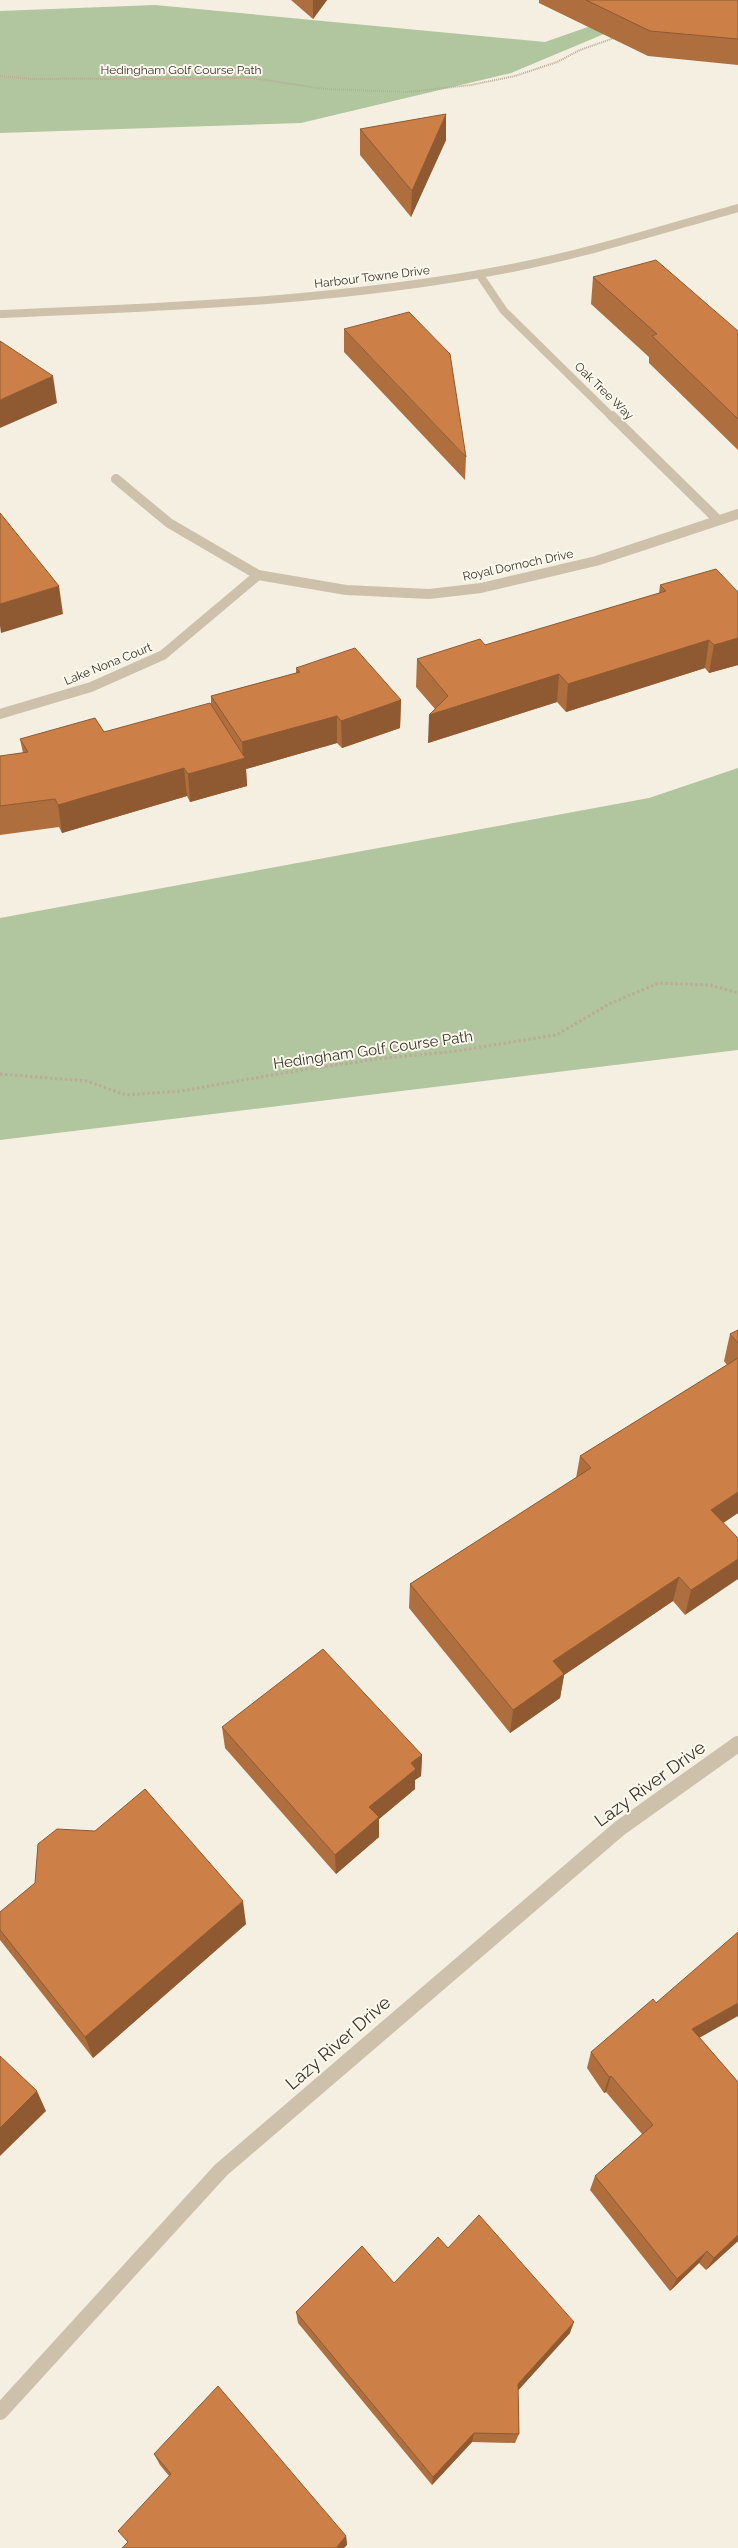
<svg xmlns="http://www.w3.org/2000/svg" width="738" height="2548" viewBox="0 0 738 2548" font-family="Raleway,sans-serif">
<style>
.green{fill:#b1c59f}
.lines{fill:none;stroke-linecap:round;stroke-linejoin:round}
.path-far1{stroke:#baac95;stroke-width:2;stroke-dasharray:1 1;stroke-linecap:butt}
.path{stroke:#baac95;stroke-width:3;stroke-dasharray:2.5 2.5;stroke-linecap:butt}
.minor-far2{stroke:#cec1ab;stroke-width:8}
.minor-far1{stroke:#cec1ab;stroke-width:10}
.minor{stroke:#cec1ab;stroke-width:16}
.wall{fill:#af6e3d}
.shaded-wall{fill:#8f5a32}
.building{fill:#cc8047;stroke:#8f5a32}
.labels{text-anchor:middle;stroke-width:4;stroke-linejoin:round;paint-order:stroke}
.far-street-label{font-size:12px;fill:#3b332a;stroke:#fbf8ed}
.street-label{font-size:15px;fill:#3b332a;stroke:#fbf8ed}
.near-street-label{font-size:18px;fill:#3b332a;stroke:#fbf8ed}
</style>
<rect width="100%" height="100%" fill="#f4efe0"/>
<g class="green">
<polygon points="665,0 685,0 511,73 301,123 0,133 0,11 155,5 545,42"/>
<polygon points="738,768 738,1050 0,1140 0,918 649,798"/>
</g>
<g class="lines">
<polyline class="path-far1" points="0,76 32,79 252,78 325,89 408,92 471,85 515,76 557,62 580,50 614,38"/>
<polyline class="path" points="0,1074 86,1081 126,1095 181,1091 289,1072 377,1059 456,1051 556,1035 611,1003 659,983 710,985 738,993"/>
<g class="minor-far2">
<polyline points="479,274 504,311 613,418"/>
<path d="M0,314c170,-7 344,-13 512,-46 76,-15 151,-39 226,-60"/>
</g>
<g class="minor-far1">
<polyline points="612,416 717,519"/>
<polyline points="116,479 169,523 258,575 346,590 429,594 481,588 596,561 738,514"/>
<polyline points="0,714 91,687 163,655 258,575"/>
</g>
<polyline class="minor" points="0,2412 221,2170 620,1828 738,1744"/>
</g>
<g class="wall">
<polygon points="291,0 327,0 313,19"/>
<polygon points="539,0 738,0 738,65 648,56 539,3"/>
<polygon points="360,129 446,140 411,217 360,155"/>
<polygon points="593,277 738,331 738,450 649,363 649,357 591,304"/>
<polygon points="344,329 466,457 465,480 344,352"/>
<polygon points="660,585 738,592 738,665 709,673 705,668 566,712 557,702 428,743 435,709 416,687 417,659 485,645 659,593"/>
<polygon points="296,668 401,700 400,728 342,748 337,743 246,769 247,786 190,802 187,796 62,833 59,827 0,835 0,756 23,753 20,739 104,732 211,705 211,696 296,673"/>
<polygon points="738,1330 738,1513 723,1523 685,1615 673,1601 564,1675 560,1698 510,1733 409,1608 410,1584 576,1478 580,1456 727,1365 724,1361 730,1334"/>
<polygon points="222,1727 422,1755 421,1776 415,1780 415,1789 379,1819 379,1837 336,1874 225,1748"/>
<polygon points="35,1883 246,1924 93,2058 0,1940 0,1912"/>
<polygon points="656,2003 700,2038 738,2082 738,2241 706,2270 699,2263 670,2291 590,2190 595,2176 642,2134 606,2092 604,2093 587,2068 591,2052"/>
<polygon points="448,2248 570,2333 518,2390 519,2434 515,2443 472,2442 432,2485 298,2323 296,2312 394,2283"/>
<polygon points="154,2454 346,2536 347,2545 128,2542 169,2476 160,2465"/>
</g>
<g class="shaded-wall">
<polygon points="313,0 327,0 313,19"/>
<polygon points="446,114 446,140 411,217 412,191"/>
<polygon points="53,376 57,403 0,428 0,400"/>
<polygon points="59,586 63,614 1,633 0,626 0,604"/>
<polygon points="738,638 738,665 709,673 714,645"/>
<polygon points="709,640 705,668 566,712 568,684"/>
<polygon points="559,674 557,702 428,743 429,715"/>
<polygon points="401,700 400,728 342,748 341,721"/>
<polygon points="337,716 337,743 246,769 247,786 190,802 188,774 243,759 242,742"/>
<polygon points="184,768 187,796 62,833 58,805"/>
<polygon points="738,1492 738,1513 705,1535 711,1510"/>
<polygon points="738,1559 738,1579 685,1615 691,1590"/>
<polygon points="679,1577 673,1601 564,1675 560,1698 510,1733 513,1710 553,1661"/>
<polygon points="422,1755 421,1776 415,1780 415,1789 379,1819 379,1837 336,1874 335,1855 369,1807 411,1763"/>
<polygon points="243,1901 246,1924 93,2058 85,2037"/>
<polygon points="738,2003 738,2016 685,2046 692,2029"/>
<polygon points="611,2076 606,2092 604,2093 609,2077"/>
<polygon points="37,2091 46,2111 0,2156 0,2128"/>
<polygon points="738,2235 738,2241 706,2270 714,2258"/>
<polygon points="707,2251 699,2263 670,2291 677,2279"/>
<polygon points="574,2322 570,2333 515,2394 518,2384"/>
<polygon points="474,2433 472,2442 432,2485 433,2477"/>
<polygon points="346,2536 347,2545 344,2548 336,2548"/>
</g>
<g class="building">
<polygon points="586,0 738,0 738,39 650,31"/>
<polygon points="446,114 412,191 360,129"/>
<polygon points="656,260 738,331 738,419 652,336 657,334 593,277"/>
<polygon points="409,312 450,354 466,457 344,329"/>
<polygon points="0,341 53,376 0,400"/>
<polygon points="0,513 59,586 0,604"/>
<polygon points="716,569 738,592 738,638 714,645 709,640 568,684 559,674 429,715 448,696 417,659 480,639 485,645 666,591 660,585"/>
<polygon points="355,648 401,700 341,721 337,716 242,742 211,696 300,672 296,668"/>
<polygon points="210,703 245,758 188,774 184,768 58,805 55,799 0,806 0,756 28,752 20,739 95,718 104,732"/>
<polygon points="738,1330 738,1343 730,1334"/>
<polygon points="738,1358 738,1492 711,1510 738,1538 738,1559 691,1590 679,1577 553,1661 564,1674 513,1710 410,1584 591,1468 580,1456"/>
<polygon points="323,1649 422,1755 411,1763 416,1769 369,1807 379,1817 335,1855 222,1727"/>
<polygon points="145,1789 243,1901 85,2037 0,1930 0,1912 35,1883 38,1844 57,1829 95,1831"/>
<polygon points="738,1932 738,2003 692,2029 738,2082 738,2235 714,2258 707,2251 677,2279 595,2176 653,2125 611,2076 609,2077 591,2052 653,1999 656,2003"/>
<polygon points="0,2056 37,2091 0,2128"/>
<polygon points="479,2215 574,2322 518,2384 519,2434 474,2433 433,2477 296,2312 362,2246 394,2283 438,2237 448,2248"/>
<polygon points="218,2386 346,2536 336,2548 122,2548 128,2542 118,2531 171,2474 154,2454"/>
</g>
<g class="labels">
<g class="far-street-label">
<text x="181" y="74">Hedingham Golf Course Path</text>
<text transform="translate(372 277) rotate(-7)" y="4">Harbour Towne Drive</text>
<text transform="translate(604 391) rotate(44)" y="4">Oak Tree Way</text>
<text transform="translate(518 565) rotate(-12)" y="4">Royal Dornoch Drive</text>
<text transform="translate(108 664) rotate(-22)" y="4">Lake Nona Court</text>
</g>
<g class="street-label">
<text transform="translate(373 1050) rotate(-8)" y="5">Hedingham Golf Course Path</text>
</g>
<g class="near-street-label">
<text transform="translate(650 1784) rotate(-36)" y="6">Lazy River Drive</text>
<text transform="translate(338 2043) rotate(-41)" y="6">Lazy River Drive</text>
</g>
</g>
</svg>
